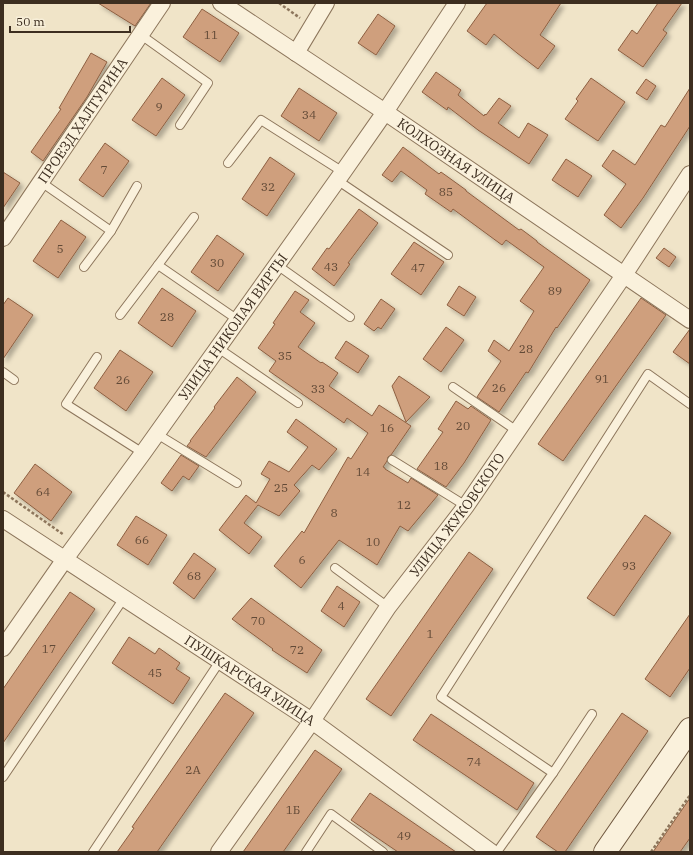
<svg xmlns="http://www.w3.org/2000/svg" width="693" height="855" viewBox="0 0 693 855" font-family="'IBM Plex Serif',serif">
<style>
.building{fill:#cf9f7d;stroke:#8d5f41;filter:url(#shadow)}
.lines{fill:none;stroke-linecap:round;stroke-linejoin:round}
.service-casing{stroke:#8d765c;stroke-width:10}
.minor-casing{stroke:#8d765c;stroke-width:18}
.secondary-casing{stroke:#6f573f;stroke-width:24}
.path{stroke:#8d765c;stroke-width:2.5;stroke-dasharray:3 2;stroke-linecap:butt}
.service{stroke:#faf1dc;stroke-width:8}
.minor{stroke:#faf1dc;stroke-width:16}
.secondary{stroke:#faf1dc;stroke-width:22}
.labels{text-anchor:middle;stroke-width:3;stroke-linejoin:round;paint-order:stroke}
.number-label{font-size:12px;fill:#624a37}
.street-label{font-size:14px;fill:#3d2e20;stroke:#f7eed8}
</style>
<defs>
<filter id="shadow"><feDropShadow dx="3.5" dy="3.5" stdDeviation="2" flood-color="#0004"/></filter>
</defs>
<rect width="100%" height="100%" fill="#f0e4c8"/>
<g class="building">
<polygon points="98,3 151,3 135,26"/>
<polygon points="487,3 561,3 540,35 555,46 538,69 517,53 494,34 486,45 467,31"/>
<polygon points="658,3 682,3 663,30 667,33 643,67 618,50 632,30 637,34"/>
<polygon points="202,9 239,33 220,62 183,37"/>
<polygon points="378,14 395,26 376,55 358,43"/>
<polygon points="91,53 107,62 87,97 43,161 31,152 61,109 59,108"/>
<polygon points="436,72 461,90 458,95 484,116 485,114 486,115 499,98 511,106 498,123 519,138 528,123 548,135 529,164 478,130 448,107 447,110 422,92"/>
<polygon points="162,78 185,95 156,136 132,120"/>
<polygon points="591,78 625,102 598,141 565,119 578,101 576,99"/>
<polygon points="646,79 656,86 647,100 636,93"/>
<polygon points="299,88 337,113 319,141 281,116"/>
<polygon points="690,88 690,126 643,198 621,228 604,215 626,184 602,166 613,150 635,165 661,125 665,127"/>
<polygon points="105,143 129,161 103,197 79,180"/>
<polygon points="403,147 439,174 441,172 466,190 466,191 519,230 521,229 537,241 537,242 590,280 557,328 556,327 528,373 526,372 499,412 477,397 501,361 488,351 494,340 509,351 534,311 520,301 544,267 506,240 502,245 453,209 451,212 425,194 427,190 401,171 392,182 382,175"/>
<polygon points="270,157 295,174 267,216 242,199"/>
<polygon points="566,159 592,176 578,197 552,180"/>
<polygon points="3,172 20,183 3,208"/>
<polygon points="359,209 378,223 348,263 350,264 334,286 312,269 327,248 329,249"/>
<polygon points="61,220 86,237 58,278 33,261"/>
<polygon points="217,235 244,254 218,291 191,272"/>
<polygon points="414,242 444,262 421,295 391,274"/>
<polygon points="664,248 676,257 669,267 656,258"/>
<polygon points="459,286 476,297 464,316 447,305"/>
<polygon points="162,288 196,311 172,347 138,323"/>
<polygon points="295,291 309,300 300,312 315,323 298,347 321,363 322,362 338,373 329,386 372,416 379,405 411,426 391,455 388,457 387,461 383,467 385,468 385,469 408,483 411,478 438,495 408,531 400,526 377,565 339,540 301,588 274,566 302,531 304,533 348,457 351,459 368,433 347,418 344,423 269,371 276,361 258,348 275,324 273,323"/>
<polygon points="8,298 33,315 3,359 3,305"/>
<polygon points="641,298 666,315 563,461 538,444"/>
<polygon points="381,299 395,309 381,329 378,327 374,331 364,324"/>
<polygon points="446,327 464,340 441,372 423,359"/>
<polygon points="690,329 690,364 673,352"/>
<polygon points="346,341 369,356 358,373 335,358"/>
<polygon points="120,350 153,372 126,411 94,388"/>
<polygon points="399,376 430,397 406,422 392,386"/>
<polygon points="237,377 256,392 206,457 187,446 191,441 190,441 215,408 214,407"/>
<polygon points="456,401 468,409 471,406 491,420 464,463 446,487 417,469 443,432 438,429"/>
<polygon points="296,419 337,449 319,470 312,465 294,485 300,491 279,516 258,505 244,523 262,537 249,554 219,530 246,495 256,503 270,479 261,474 269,461 289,472 308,447 287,432"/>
<polygon points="181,455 199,466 189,480 183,476 172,491 161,483"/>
<polygon points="35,464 72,492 51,521 14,493"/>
<polygon points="645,515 671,533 614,616 587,598"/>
<polygon points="136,516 167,535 148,565 117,545"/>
<polygon points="469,552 493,569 391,716 366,699"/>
<polygon points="194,553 216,569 194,599 173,583"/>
<polygon points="337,586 360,602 344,627 321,611"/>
<polygon points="70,592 95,609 3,743 3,689"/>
<polygon points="251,598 322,650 307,673 272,650 273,649 232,619"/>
<polygon points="690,614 690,668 670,697 645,679"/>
<polygon points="129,637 155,654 159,648 180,663 176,669 190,678 173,704 112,663"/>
<polygon points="225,693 254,713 157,852 117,852 134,828 132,827"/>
<polygon points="622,713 648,731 565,852 558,852 536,837"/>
<polygon points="431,714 534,783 517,810 413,740"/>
<polygon points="315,750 342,769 283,852 243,852"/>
<polygon points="370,793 456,852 398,852 351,820"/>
<polygon points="690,798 690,838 680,852 653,852"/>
</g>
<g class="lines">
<defs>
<g id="service">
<polyline points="141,35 208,83 180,125"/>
<polyline points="228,163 261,120 343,172"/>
<polyline points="337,180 448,255"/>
<polyline points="41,182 111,231 84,267"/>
<polyline points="194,217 158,265 238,320"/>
<polyline points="111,231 137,186"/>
<polyline points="277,265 350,317"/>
<polyline points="120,315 158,265"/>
<polyline points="218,348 298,403"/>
<polyline points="97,357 66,404 143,453"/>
<polyline points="3,372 14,380"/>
<polyline points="453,387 517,431"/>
<polyline points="157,434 237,483"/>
<polyline points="392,460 466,506"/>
<polyline points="335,568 388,607"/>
<polyline points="553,773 592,714"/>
<polyline points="3,777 124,598"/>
<polyline points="93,852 220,661"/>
<polyline points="306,852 331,814 383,852"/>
<polyline points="497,852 553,773 441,697 648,374 690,404"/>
</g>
<g id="minor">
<path id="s1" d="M221,3l164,109 305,208"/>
<polyline points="296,53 326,3"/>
<path id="s2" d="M3,238l159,-235"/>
<path id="s3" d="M3,519l309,202 179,131"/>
<path id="s4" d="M3,648l62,-89 78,-106 200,-281 42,-60 72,-109"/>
<path id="s5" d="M219,852l93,-131 76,-114 78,-101 158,-231 66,-101"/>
</g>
<polyline id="secondary" points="605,852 690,729"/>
</defs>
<use href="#service" class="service-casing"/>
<use href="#minor" class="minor-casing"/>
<use href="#secondary" class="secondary-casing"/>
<g class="path">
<polyline points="279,3 300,18"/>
<polyline points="3,492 64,535"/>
<polyline points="651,852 690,795"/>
</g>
<use href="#service" class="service"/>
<use href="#minor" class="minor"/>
<use href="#secondary" class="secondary"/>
</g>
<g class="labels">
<g class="number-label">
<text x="211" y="39">11</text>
<text x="159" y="111">9</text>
<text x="309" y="119">34</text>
<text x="104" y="174">7</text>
<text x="268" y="191">32</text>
<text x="446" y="196">85</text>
<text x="60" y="253">5</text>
<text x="217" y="267">30</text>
<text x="331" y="271">43</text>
<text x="418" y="272">47</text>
<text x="555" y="295">89</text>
<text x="167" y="321">28</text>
<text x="526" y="353">28</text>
<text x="285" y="360">35</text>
<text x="602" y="383">91</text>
<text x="123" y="384">26</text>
<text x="499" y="392">26</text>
<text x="318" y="393">33</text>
<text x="463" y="430">20</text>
<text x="387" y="432">16</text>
<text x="441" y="470">18</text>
<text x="363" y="476">14</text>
<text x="281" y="492">25</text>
<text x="43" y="496">64</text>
<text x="404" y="509">12</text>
<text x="334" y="517">8</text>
<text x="142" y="544">66</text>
<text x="373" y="546">10</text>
<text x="302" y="564">6</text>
<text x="629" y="570">93</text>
<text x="194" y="580">68</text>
<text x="341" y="610">4</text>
<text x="258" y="625">70</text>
<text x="430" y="638">1</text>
<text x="49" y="653">17</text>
<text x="297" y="654">72</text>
<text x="155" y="677">45</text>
<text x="474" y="766">74</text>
<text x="193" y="774">2А</text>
<text x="293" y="814">1Б</text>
<text x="404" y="840">49</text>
</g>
<g class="street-label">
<text dy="5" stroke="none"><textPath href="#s2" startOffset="142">ПРОЕЗД ХАЛТУРИНА</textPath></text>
<text dy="5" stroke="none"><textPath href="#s1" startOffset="283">КОЛХОЗНАЯ УЛИЦА</textPath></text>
<text dy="5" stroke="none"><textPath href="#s4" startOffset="395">УЛИЦА НИКОЛАЯ ВИРТЫ</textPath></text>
<text dy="5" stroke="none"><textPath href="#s5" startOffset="413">УЛИЦА ЖУКОВСКОГО</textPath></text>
<text dy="5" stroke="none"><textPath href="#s3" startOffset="295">ПУШКАРСКАЯ УЛИЦА</textPath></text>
</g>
</g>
<rect width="693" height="855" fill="none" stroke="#3d2e20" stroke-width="8"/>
<path d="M10 26v6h120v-6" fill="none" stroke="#3d2e20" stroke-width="2"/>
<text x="16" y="26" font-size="12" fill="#3d2e20" stroke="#f7eed8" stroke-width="3" paint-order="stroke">50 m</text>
</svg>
